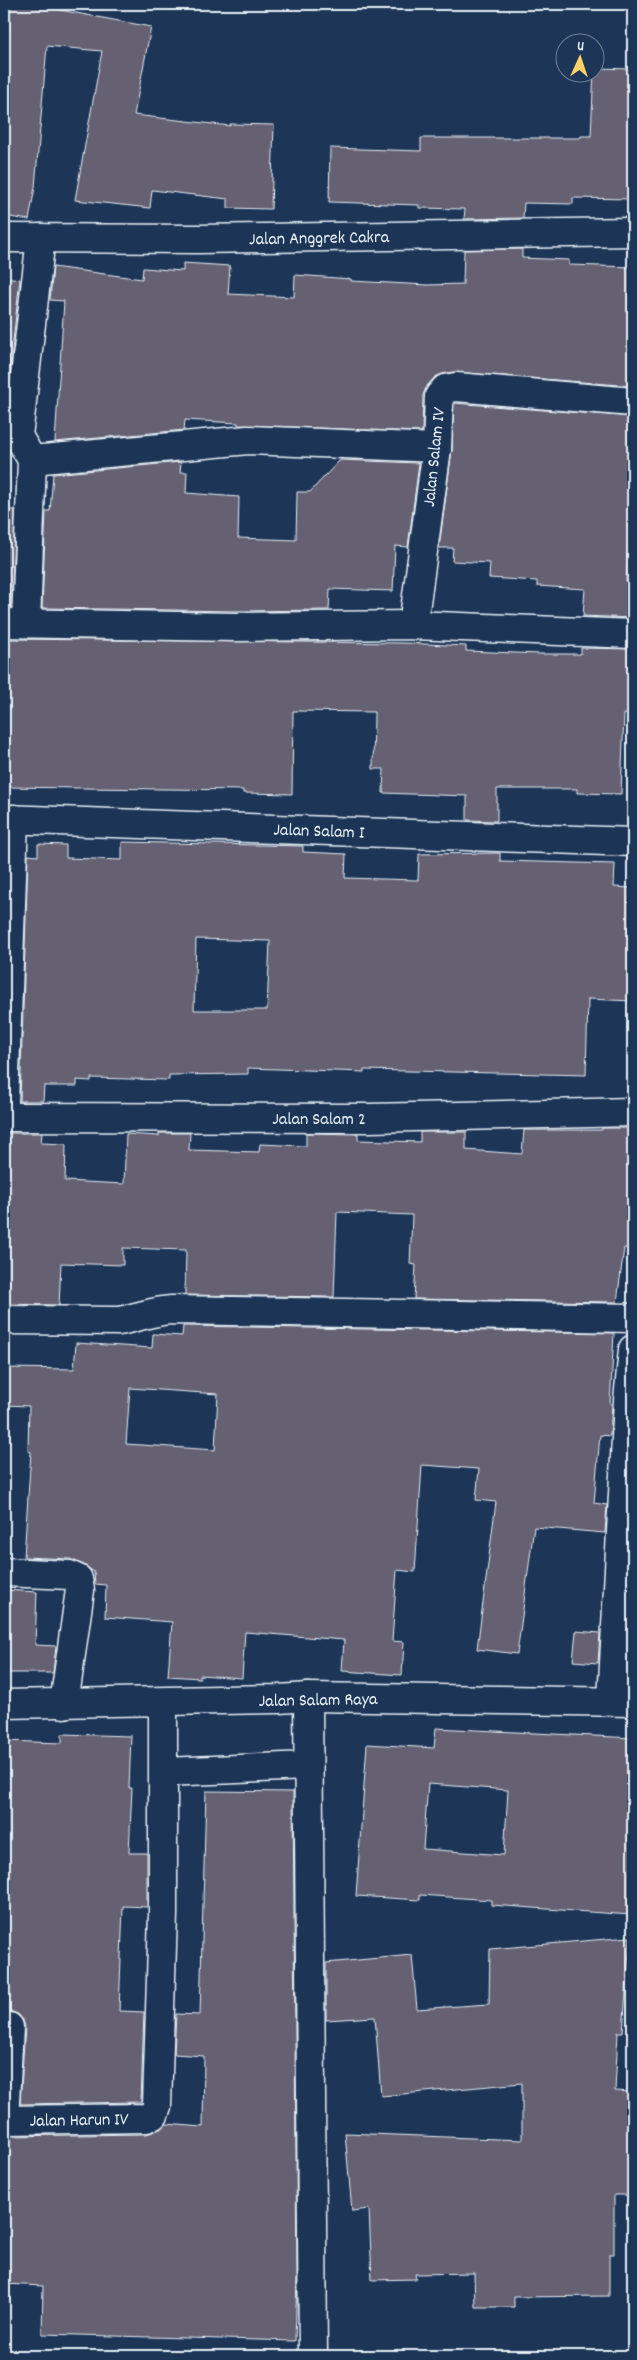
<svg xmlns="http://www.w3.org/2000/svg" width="637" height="2360" viewBox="0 0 637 2360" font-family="Dekko,sans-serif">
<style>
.building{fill:#656172;stroke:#e8f1f8;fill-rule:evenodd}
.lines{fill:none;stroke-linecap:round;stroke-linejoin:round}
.minor-casing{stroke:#e8f1f8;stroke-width:31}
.minor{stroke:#1d3557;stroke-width:28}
.labels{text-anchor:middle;stroke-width:4;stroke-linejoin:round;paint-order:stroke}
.street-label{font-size:18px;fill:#e8f1f8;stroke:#1d3557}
</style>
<rect width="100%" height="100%" fill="#1d3557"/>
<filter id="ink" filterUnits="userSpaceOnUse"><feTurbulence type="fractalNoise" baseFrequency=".02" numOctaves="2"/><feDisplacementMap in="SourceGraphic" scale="10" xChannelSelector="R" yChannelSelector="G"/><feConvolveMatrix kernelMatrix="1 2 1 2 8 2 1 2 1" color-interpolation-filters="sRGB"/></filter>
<g filter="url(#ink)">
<g class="building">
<polygon points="11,4 61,4 60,10 151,27 134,115 230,126 230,124 274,125 271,209 228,208 228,199 152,190 150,208 75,200 102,51 47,46 35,187 29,220 4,216 4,95"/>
<polygon points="594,68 633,69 633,199 573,198 573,204 524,203 523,218 464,219 465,209 419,208 419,205 329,202 330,148 421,151 421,138 580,138 581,136 591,136"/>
<polygon points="522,249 522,258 569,260 569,265 633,267 633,386 453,372 442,374 434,378 427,386 423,395 422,432 238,425 238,423 185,420 184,430 55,442 64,301 50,300 53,267 142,279 143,268 183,271 183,263 230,266 228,294 294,297 295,275 351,279 351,281 427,285 463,284 464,250"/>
<polygon points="4,277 20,279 9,377 4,376"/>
<polygon points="454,403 633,417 633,513 630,513 626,581 633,582 633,618 583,616 585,589 537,586 537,581 489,578 490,563 452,561 453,548 439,548 452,450"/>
<polygon points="340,460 419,463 408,547 395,546 393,591 330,589 329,610 236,611 42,608 46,511 50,511 53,474 181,462 180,472 187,472 186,493 239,497 238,538 296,540 297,492 310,492"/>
<polygon points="4,510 15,510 11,607 4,607"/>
<polygon points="4,639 405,643 466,646 466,651 540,654 581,654 581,648 633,649 633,715 624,714 621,794 577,793 577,789 497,789 497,821 467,820 467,796 383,793 384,769 373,769 374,712 297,711 293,711 292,794 243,793 243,790 4,787"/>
<path d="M122,842l181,4v6l43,2 -1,24 73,2 1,-26 81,-1v8l115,3 -1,23 19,1v113l-45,-2 -2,76 -222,-5v2l-116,-4v6l-79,1v5l-78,-2v3l-14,-1v6h-33l-1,15h-23l8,-246 10,1v-12l28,1v13l56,2zM196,939l74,2 -3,69h-73z"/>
<polygon points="602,1128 633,1128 633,1249 624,1248 617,1302 414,1299 416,1265 410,1264 412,1215 337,1212 334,1297 185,1295 186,1250 123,1248 123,1265 61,1263 59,1305 4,1304 4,1187 6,1188 8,1133 42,1133 41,1143 66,1144 65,1181 124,1184 126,1134 159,1136 159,1133 190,1133 189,1150 259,1152 260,1144 306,1146 306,1133 358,1134 358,1140 420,1142 420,1132 466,1132 466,1150 522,1154 524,1130 602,1130"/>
<path d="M183,1326l431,7 -4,71h2l-2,32 -10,-1 -6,68 13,2 -2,28 -71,-6 -17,127 -40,-5 19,-147 -20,-2 3,-31 -57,-4 -7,107 -18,-2 -5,71 12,1 -2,33 -60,-4 2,-31 -99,-8 -3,46 -42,-3v3l-32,-2 4,-54 -67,-5 1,-32 -11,-1 -1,-12 -10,-7 -14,-6 -46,-2 7,-105 -3,-1 1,-45 -25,-1v-37l70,1 2,-26 76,5 1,-14 29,2zM130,1388l88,6 -3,56 -89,-6z"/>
<polygon points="4,1590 37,1592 35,1645 56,1646 53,1673 4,1673"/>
<polygon points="576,1631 600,1633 598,1663 573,1661"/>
<path d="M436,1728l197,10 -5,94h5l-2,83 -140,-10v-5l-71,-5v5l-64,-4 11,-152 67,4zM428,1784l80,6 -4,65 -81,-6z"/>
<polygon points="62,1734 131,1736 129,1788 132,1788 129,1853 147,1853 147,1907 123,1906 119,2011 144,2012 141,2102 20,2104 25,2027 23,2020 18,2014 10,2011 4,2013 4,1741 62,1743"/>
<polygon points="206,1791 293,1792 297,2276 295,2341 42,2334 43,2286 4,2284 4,2136 147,2134 160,2129 166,2124 203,2127 204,2056 174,2054 176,2014 200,2015"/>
<polygon points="630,1937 623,2032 618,2032 615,2091 633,2092 633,2195 614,2195 614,2254 609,2254 609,2296 514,2297 514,2307 475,2307 474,2273 415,2274 416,2279 372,2280 369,2209 352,2211 345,2133 522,2140 522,2083 381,2096 375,2017 326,2020 326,1963 412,1955 417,2009 489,2004 490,1949"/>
</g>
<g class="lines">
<defs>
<g id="minor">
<polyline points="4,238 199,239 633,232"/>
<polyline points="32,460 248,440 437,448"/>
<polyline points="4,623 236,627 413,625 633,634"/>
<polyline points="26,623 32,460 18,436 41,238"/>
<polyline points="413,625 437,448 439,396 445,389 456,387 633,402"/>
<polyline points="4,819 633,842"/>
<polyline points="4,1103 14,819"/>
<polyline points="4,1117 369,1118 633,1112"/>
<path d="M4,1320l115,1c18,-3 33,-10 52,-11l462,8"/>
<polyline points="4,1572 69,1575 78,1579 80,1590 64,1704"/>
<polyline points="308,1697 313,2356"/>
<polyline points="612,1701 628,1400 633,1349"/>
<polyline points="4,1704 279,1699 308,1697 633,1702"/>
<polyline points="164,1772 308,1766"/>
<polyline points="4,2120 147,2118 154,2115 157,2106 163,1914 163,1702"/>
<polyline points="4,2120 9,2027"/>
</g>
</defs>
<use href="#minor" class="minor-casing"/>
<use href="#minor" class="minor"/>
</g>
</g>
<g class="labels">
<g class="street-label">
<text transform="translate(319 237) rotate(-1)" y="6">Jalan Anggrek Cakra</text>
<text transform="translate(433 457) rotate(-84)" y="6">Jalan Salam IV</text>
<text transform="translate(319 830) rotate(2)" y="6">Jalan Salam I</text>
<text x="319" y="1124">Jalan Salam 2</text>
<text transform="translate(318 1699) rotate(-1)" y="6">Jalan Salam Raya</text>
<text transform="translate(79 2119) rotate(-1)" y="6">Jalan Harun IV</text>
</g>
</g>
<rect width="637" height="2360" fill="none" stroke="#1d3557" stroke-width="20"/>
<rect x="10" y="10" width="617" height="2340" fill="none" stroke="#e8f1f8" stroke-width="2" filter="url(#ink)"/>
<g transform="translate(580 58) rotate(3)"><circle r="24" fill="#1d3557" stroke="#6e8097"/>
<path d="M0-4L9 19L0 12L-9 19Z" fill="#ffd166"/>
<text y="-8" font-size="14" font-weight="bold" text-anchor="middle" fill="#e8f1f8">U</text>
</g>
</svg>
